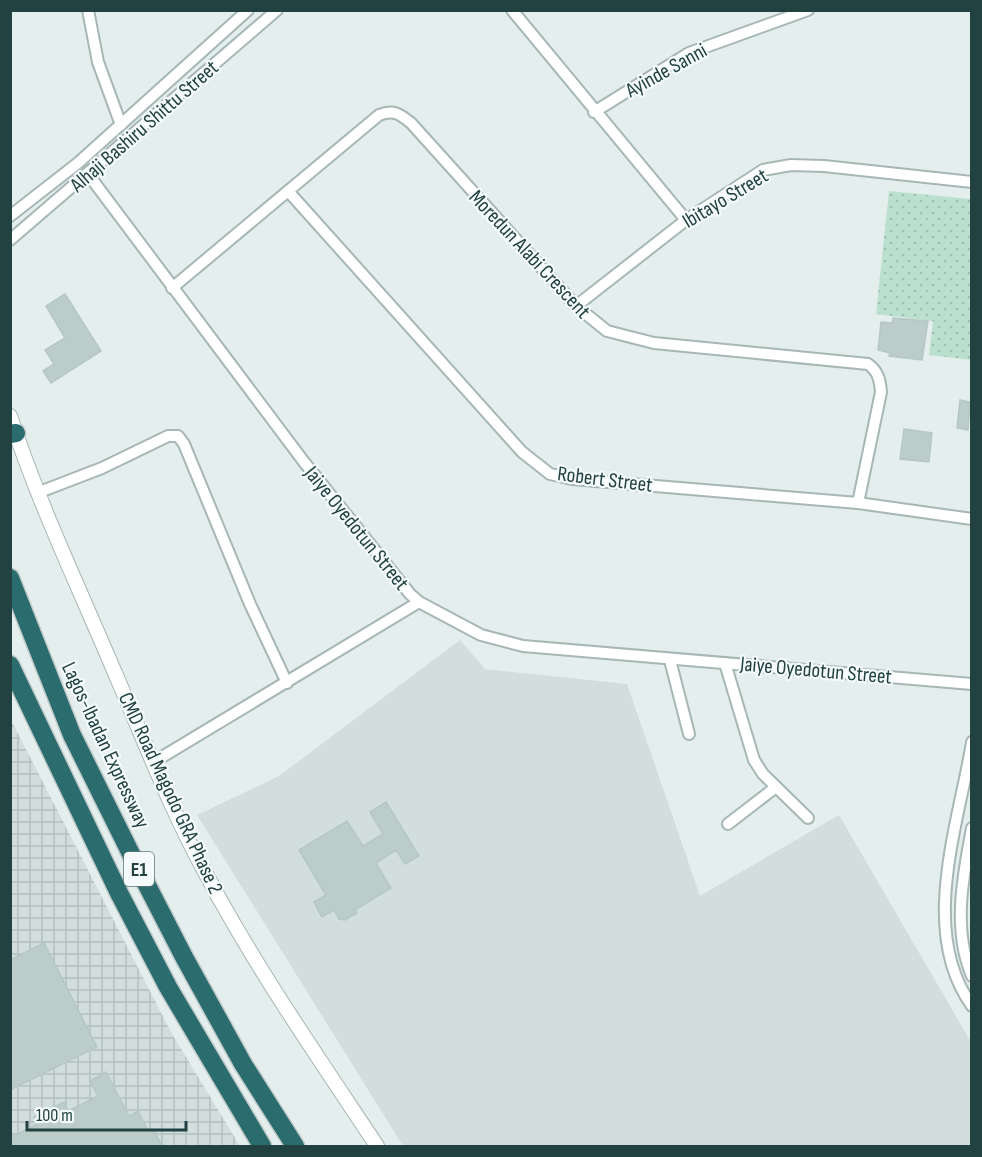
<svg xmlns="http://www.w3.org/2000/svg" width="982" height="1157" viewBox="0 0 982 1157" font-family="'Sofia Sans Condensed',sans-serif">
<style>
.built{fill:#d1dedd}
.industrial{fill:url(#industrial-grid)}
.grass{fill:url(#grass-dots)}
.building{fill:#bbccc9;stroke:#b5c8c5;stroke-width:1.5}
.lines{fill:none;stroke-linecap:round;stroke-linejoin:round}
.minor-casing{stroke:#a6b7b5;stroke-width:14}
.tertiary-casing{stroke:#a6b7b5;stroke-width:16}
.motorway-casing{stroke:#c1caca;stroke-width:21}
.minor{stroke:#fff;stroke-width:10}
.tertiary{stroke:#fff;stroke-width:14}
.motorway{stroke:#2b6c6f;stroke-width:18}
.labels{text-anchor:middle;stroke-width:4.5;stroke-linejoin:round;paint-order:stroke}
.shield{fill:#f4faf9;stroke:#617878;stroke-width:1.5}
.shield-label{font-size:20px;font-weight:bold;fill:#224141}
.street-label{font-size:21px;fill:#224141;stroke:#f4faf9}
</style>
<defs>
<pattern id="industrial-grid" width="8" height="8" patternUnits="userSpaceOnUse" patternTransform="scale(1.5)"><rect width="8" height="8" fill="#d1dedd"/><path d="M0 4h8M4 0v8" fill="none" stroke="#b3c0bf"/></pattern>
<pattern id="grass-dots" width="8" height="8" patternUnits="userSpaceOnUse" patternTransform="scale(1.5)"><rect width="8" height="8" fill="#bbe0cf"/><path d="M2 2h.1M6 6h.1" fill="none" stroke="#a0c1b3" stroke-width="1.8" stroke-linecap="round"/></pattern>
</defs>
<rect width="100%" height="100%" fill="#e4eeec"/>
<polygon class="built" points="460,640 485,669 627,684 700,896 839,815 971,1042 971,1146 403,1146 197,815 279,776"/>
<polygon class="industrial" points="10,718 172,1034 240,1146 11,1146"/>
<polygon class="grass" points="889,191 971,199 971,360 929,355 933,321 876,314"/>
<g class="building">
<polygon points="65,294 101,351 51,383 43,371 54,364 45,350 65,338 46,306"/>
<polygon points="893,318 928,321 922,360 889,356 890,353 878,350 881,322 892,323"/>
<polygon points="960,400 970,402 968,430 957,428"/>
<polygon points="904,429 932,433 929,462 900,459"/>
<polygon points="386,802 419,856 405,864 396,850 376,863 391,888 355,910 357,913 345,920 339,919 334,910 322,917 314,902 326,895 299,850 347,821 363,846 383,834 370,812"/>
<polygon points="44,943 97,1047 10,1090 10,960"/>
<polygon points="106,1072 129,1116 138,1111 148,1131 153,1129 162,1146 10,1146 10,1138 37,1124 34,1117 64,1102 68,1111 98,1096 90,1081"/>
</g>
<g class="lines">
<defs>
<g id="minor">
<polyline points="88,10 98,62 121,125"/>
<polyline points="512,10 686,220"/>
<polyline points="594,112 689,53 808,10"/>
<polyline points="88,174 304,462 410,594 419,602 481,635 523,646 972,684"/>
<polyline points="288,191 522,452 550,474 572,479 858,503 972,519"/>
<polyline points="10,216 78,163 248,10"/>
<polyline points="10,240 277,10"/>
<path d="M172,288l207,-173c14,-6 21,-1 32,8l165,183 31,25 47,12 214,21c10,7 12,16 13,28l-23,111"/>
<polyline points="576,306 686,220 763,170 791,165 824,166 972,182"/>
<polyline points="37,493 102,468 168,436 178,436 184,444 250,604 287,683"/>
<polyline points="670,660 689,734"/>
<polyline points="725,663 754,760 763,774 808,818"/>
<path d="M972,742c-13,81 -54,190 0,264"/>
<polyline points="152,763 419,602"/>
<polyline points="728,824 776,787"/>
<path d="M972,828c-9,48 -20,101 0,148"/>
</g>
<path id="tertiary" d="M10,416c30,91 71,176 108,264 28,65 54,132 88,194 50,94 112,183 171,272"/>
<g id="motorway">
<polyline points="10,434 16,433"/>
<polyline points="10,578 72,735 132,856 184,957 243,1064 295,1146"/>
<polyline points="10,665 119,893 168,987 262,1146"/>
</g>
</defs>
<use href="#minor" class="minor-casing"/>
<use href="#tertiary" class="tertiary-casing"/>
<use href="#motorway" class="motorway-casing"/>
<use href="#minor" class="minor"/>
<use href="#tertiary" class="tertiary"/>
<use href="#motorway" class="motorway"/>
</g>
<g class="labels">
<rect class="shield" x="124" y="852" width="30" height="34" rx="4.5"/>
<g class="shield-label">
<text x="139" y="876">E1</text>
</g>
<g class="street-label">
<text transform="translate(666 70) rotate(-29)" y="7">Ayinde Sanni</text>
<text transform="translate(144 126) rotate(-41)" y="7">Alhaji Bashiru Shittu Street</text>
<text transform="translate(725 198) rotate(-31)" y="7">Ibitayo Street</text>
<text transform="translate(530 254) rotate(47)" y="7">Moredun Alabi Crescent</text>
<text transform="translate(605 479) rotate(7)" y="7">Robert Street</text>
<text transform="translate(357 528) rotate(51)" y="7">Jaiye Oyedotun Street</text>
<text transform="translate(816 670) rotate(5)" y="7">Jaiye Oyedotun Street</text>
<text transform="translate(106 745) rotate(65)" y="7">Lagos-Ibadan Expressway</text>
<text transform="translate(171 793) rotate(65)" y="7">CMD Road Magodo GRA Phase 2</text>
</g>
</g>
<rect width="982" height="1157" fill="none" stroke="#224141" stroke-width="24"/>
<path d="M27 1121v9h159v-9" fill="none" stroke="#224141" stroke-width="3"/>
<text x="36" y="1121" font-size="18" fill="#224141" stroke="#f4faf9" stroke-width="4.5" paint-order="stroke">100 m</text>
</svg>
